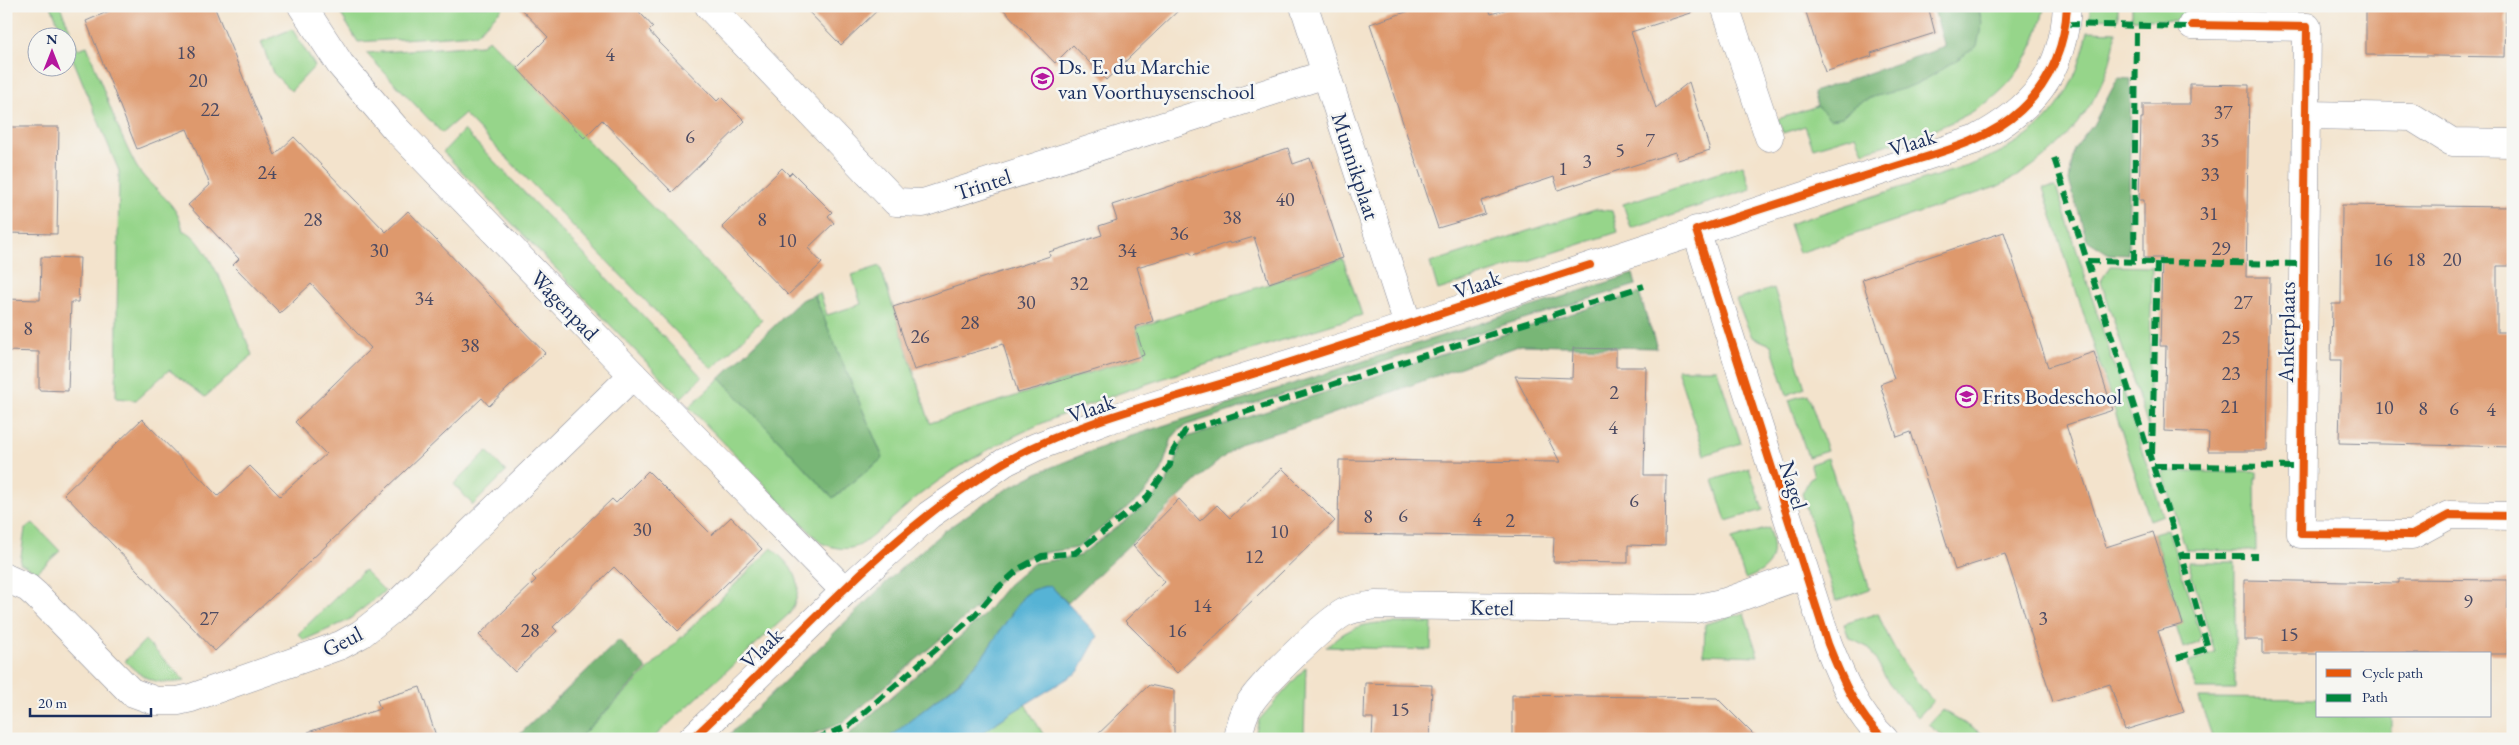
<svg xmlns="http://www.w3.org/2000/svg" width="2519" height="745" viewBox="0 0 2519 745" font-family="'EB Garamond',serif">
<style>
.green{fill:#96d58a;stroke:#588274}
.forest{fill:#78b676;stroke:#4a726a}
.water{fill:#57b3d5;stroke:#39719a}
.building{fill:#de996d}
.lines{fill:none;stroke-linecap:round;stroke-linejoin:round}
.minor-casing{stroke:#878995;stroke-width:29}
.tertiary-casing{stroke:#878995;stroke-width:29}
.minor{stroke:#fff;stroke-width:28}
.tertiary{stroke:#fff;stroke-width:28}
.quiet{stroke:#00873e;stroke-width:6;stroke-dasharray:12 6;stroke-linecap:butt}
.cycleway-casing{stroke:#f6f6f2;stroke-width:11}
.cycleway{stroke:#e8590c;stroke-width:8}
.labels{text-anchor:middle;stroke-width:5;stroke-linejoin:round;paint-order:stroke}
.number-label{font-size:20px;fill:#4c4a62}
.poi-label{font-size:22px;fill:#1b2f5e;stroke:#f6f6f2;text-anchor:start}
.street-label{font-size:22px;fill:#1b2f5e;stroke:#f6f6f2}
</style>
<rect width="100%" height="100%" fill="#f6f6f2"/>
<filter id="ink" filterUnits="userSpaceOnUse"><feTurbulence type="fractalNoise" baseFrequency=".02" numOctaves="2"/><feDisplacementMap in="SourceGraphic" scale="10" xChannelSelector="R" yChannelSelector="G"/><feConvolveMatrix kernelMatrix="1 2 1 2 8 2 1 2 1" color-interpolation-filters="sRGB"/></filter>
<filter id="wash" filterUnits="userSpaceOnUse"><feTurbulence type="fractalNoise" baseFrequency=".0096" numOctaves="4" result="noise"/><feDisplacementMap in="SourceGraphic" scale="20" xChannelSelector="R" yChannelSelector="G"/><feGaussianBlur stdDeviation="1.12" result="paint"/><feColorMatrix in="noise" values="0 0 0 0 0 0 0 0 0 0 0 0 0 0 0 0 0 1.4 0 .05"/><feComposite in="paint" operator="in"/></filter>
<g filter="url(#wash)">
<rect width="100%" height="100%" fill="#f3e3cc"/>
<g class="green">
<path d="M51,6h9l18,43 9,-3c15,38 29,82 48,118 14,26 42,34 48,67 23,1 61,102 69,124l-47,42 -36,-27 -33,30 -20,-2 3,-227 -51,-124v-9l-4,-1z"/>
<polygon points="336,6 505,6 476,34 358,42"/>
<path d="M1978,6h66c-2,18 -9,35 -17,51 -33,62 -102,75 -164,95l-7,-17 -43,13 -8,-22 -22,7 -5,-14 39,-13 13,13 12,-2 12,-12 24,-10 104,-72z"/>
<polygon points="2090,6 2118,6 2118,19 2090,18"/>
<polygon points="2132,6 2186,6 2186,21 2132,19"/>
<polygon points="292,29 315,66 291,91 273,73 261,42"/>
<path d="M2088,31l28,1c-7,68 -60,128 -120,155l-197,66 -10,-29 184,-60c68,-26 100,-61 115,-133z"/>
<polygon points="489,39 762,320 712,369 464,114 442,133 366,53 482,45"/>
<polygon points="464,130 702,377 681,398 443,152"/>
<polygon points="1743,165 1751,189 1631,228 1623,204"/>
<polygon points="2056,187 2163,515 2150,520 2043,188"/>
<polygon points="1595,209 1612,211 1618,232 1438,290 1430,263"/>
<path d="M1343,259l19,56c-58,18 -116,37 -173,55 -98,32 -184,60 -267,123 -14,10 -53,49 -64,53 -13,5 -24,2 -37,-3l-132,-136 31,-29 113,120 50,-40 -69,-163 6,-2 7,22 34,-11 -9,-29 28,-9 50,157 216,-68 -10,-27z"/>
<polygon points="2110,266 2152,267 2148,427 2101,281"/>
<polygon points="1774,288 1805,388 1787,395 1771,345 1752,337 1736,300"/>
<polygon points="1677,369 1717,369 1741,443 1705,455"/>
<polygon points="1808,394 1827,451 1808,457 1789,400"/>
<polygon points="487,451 506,472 473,505 454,484"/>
<polygon points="1828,458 1870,589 1836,601 1802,494 1810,478 1814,476 1810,464"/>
<polygon points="1749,468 1763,510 1726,521 1713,480"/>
<polygon points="2163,472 2257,472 2257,478 2255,479 2256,551 2186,550"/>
<polygon points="33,523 60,551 37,572 20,563 25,529"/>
<path d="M1769,528c7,28 5,41 -24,51l-13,-40z"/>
<polygon points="2168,529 2201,636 2199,643 2183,648 2176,626 2183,623 2154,533"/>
<path d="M772,548c23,23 35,33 18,65l-138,126h-74z"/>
<polygon points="2188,562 2235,562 2235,689 2196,689 2188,663 2215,653"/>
<polygon points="364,570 385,591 347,621 304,640 298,634"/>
<polygon points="1744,613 1758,656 1704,654 1705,624"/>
<path d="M1878,613c13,34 31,61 55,88l-15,16 -29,-33 -20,-36 -20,-10 -5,-14z"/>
<path d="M1378,623h54l-1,27 -105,-3c17,-15 30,-22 52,-24z"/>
<path d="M145,640l40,41c-28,4 -40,0 -60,-20z"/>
<polygon points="1306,667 1304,739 1254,739 1259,720"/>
<polygon points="2199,698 2318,699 2318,716 2391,716 2391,739 2213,739"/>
<polygon points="1025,704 1046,739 975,739 978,735"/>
<polygon points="1942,710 1991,739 1947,739 1928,725"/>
</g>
<g class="forest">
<path d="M1933,6h45l4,17 -5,23c-19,13 -38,27 -59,37 -29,14 -52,8 -76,34l-12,2 -13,-13 -4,-14 132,-45z"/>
<polygon points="2118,78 2131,79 2128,255 2109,254 2087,240 2069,181 2074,149 2093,125"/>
<polygon points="1633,274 1636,285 1434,346 1187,425 1179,430 1172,438 1161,472 1142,496 1077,548 1037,554 1022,560 1001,578 974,610 844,722 801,739 725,739 897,572 944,531 998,494 1037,473 1119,440"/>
<polygon points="1639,293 1657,348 1521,345 1313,421 1239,444 1208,470 1068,603 1050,585 1032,590 1023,597 983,656 959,681 889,738 833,739 848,735 982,617 1008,585 1034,563 1079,556 1152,500 1165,484 1174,468 1181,443 1187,437 1511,332"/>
<polygon points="814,295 883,458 833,498 720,378 801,300"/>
<polygon points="619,640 647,669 578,739 519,739 519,735"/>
</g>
<polygon class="water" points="1050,585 1098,636 1078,672 1000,720 975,739 887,739 960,681 983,656 1023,597 1032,590"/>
<g id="blocks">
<g class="building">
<polygon points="121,6 214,6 275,155 294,137 386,232 408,211 545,353 489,406 482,398 215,651 64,494 142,419 218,496 250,466 280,496 326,454 295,422 371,348 311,284 280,313 233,265 239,259 188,205 210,185 187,129 137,149 86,21"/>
<polygon points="518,6 634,6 653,27 649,31 656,39 717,101 721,97 745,121 672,192 602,120 584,138 517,68 548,37"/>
<polygon points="803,6 882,6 841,45"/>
<polygon points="1000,6 1183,6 1106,80 1073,45 1055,63"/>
<polygon points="1424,6 1488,6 1491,14 1517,6 1690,6 1691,13 1631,32 1656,108 1689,82 1710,150 1678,160 1675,152 1558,190 1554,177 1481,201 1485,214 1438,228 1370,24"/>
<polygon points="1804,6 1928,6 1935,33 1871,53 1872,56 1825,72"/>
<polygon points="2366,6 2506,6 2505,57 2366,55"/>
<polygon points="2190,84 2249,85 2246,277 2270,277 2267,451 2208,451 2209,433 2164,431 2166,346 2160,346 2162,258 2144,258 2144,200 2139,200 2141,118 2143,118 2143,104 2190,104"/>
<polygon points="6,127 59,127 57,234 6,233"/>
<polygon points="1288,148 1293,164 1310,158 1343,258 1269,283 1254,237 1230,244 1229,242 1193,255 1189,252 1137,267 1153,321 1135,327 1144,355 1037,388 1018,393 1003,344 914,370 893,307 1050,256 1049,252 1102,235 1099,226 1117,220 1112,205"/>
<polygon points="782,168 789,175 792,172 832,212 828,216 834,223 808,248 822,263 788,295 722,227"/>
<polygon points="2342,205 2513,207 2513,266 2497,266 2497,332 2513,332 2513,447 2339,443 2341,360 2331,360 2332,304 2341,304"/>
<polygon points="2004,232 2048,367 2094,352 2113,410 2066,425 2106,547 2153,532 2183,624 2158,631 2184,712 2125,730 2110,684 2053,702 2005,554 1955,570 1911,432 1897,437 1880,384 1894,379 1862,279"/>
<polygon points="41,257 80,258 78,302 71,302 68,391 39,390 39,352 6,351 6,299 40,300"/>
<polygon points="1573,348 1616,349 1616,367 1646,367 1644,475 1666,475 1665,546 1628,545 1628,563 1553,562 1554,537 1338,534 1339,460 1560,462 1515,376 1572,378"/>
<polygon points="1282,468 1335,521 1177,673 1125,621 1165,582 1133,546 1179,499 1200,521 1217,505 1230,518"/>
<polygon points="648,471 712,535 731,517 762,549 678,631 614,567 553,627 557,631 515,672 479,635 536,580 532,576 612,499 616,503"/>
<polygon points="2399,579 2508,580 2507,654 2263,654 2263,640 2244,640 2244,580 2399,583"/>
<polygon points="1365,683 1432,685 1430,739 1372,739 1373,718 1364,718"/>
<polygon points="1149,685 1174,690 1174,739 1093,739"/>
<polygon points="420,687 437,739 309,739 308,732 380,709 377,700"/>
<polygon points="1512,695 1717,698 1758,739 1512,739"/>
</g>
</g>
</g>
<g filter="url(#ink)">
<use href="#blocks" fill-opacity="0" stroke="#878995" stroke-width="1"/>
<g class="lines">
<defs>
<g id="minor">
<polyline points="302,6 340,64 395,128 633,375 845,591"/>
<polyline points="709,6 896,202 923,203 1326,74"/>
<polyline points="1304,6 1408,325"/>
<polyline points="1725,6 1769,137"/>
<polyline points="2192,25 2307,27 2301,534 2412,535 2449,515 2513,516"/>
<polyline points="2307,115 2412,117 2452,142 2513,143"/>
<polyline points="6,578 28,588 36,595 131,692 156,701 178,701 191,698 341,645 361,634 390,611 633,375"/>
<path d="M1238,739c2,-13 5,-25 12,-36 12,-19 76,-81 95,-91 9,-4 20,-5 30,-7l320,4 31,-7 78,-28"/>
</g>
<g id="tertiary">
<path d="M1696,230l132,414c14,35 28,69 56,95"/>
<path d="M692,739l153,-148 84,-76 76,-53 31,-15 71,-27 262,-81 606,-199c58,-31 88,-66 92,-134"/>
</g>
</defs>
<use href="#minor" class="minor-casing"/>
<use href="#tertiary" class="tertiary-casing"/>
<use href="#minor" class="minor"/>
<use href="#tertiary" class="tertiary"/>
<g class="quiet">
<polyline points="2066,24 2186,27 2192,25"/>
<polyline points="2054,158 2182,556 2257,556"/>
<polyline points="2087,261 2304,264"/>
<polyline points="2134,261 2136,27"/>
<polyline points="2152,454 2157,261"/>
<polyline points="2154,466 2301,467"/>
<polyline points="2177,658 2208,648 2182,556"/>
<polyline points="815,739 849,726 975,615 999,587 1020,568 1042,556 1075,553 1145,500 1170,465 1172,453 1185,431 1644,286"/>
</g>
<defs>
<g id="cycleway">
<polyline points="2192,25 2307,27 2301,534 2412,535 2449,515 2513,516"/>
<path d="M692,739c100,-93 193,-206 311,-276 72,-42 170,-64 250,-89 113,-35 224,-73 337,-109"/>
<path d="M1884,739c-28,-26 -42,-60 -56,-95l-132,-414c63,-20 127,-41 191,-61 45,-15 98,-25 134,-59 30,-28 44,-63 46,-104"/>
</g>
</defs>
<use href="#cycleway" class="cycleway-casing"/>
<use href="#cycleway" class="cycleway"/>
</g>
</g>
<defs>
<symbol id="school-ring" viewBox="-11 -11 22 22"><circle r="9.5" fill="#f6f6f2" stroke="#b5179e" stroke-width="1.5"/><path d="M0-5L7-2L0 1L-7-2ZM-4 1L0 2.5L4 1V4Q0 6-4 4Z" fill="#b5179e"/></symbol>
</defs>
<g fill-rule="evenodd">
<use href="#school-ring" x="1030" y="66" width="25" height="25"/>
<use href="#school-ring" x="1954" y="384" width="25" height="25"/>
</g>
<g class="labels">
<g class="number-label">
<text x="186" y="59">18</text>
<text x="610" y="61">4</text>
<text x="198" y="87">20</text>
<text x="210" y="116">22</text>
<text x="2223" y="119">37</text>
<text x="690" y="143">6</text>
<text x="1650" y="147">7</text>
<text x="2210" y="147">35</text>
<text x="1620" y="157">5</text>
<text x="1587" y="168">3</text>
<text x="1563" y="175">1</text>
<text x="267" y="179">24</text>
<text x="2210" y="181">33</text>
<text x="1285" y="206">40</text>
<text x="2209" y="220">31</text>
<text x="1232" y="224">38</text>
<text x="313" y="226">28</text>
<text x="762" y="226">8</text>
<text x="1179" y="240">36</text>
<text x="787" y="247">10</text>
<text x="2221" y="255">29</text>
<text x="379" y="257">30</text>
<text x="1127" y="257">34</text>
<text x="2383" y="266">16</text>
<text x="2416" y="266">18</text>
<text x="2452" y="266">20</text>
<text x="1079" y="290">32</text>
<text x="424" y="305">34</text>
<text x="1026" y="309">30</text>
<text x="2243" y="309">27</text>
<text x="970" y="329">28</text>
<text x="28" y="335">8</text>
<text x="920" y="343">26</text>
<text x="2231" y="344">25</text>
<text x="470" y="352">38</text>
<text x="2231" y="380">23</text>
<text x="1614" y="399">2</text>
<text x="2230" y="413">21</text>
<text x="2384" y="414">10</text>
<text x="2423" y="415">8</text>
<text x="2454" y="415">6</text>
<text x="2491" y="416">4</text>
<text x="1613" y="434">4</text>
<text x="1634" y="507">6</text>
<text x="1403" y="522">6</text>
<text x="1368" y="523">8</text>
<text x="1477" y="526">4</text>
<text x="1510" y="527">2</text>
<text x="642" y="536">30</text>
<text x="1279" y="538">10</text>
<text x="1254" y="563">12</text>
<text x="2468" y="608">9</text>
<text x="1202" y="612">14</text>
<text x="209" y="625">27</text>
<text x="2043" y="625">3</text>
<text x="530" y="637">28</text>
<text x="1177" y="637">16</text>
<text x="2289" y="641">15</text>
<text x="1400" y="716">15</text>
</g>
<g class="poi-label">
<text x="1058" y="74">Ds. E. du Marchie<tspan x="1058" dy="25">van Voorthuysenschool</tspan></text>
<text x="1982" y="404">Frits Bodeschool</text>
</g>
<g class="street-label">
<text transform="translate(1912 142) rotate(-18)" y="8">Vlaak</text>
<text transform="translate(1356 166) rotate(72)" y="8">Munnikplaat</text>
<text transform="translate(983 184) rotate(-18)" y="8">Trintel</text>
<text transform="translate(1477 284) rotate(-19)" y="8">Vlaak</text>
<text transform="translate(565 305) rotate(46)" y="8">Wagenpad</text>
<text transform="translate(2286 332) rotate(-89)" y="8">Ankerplaats</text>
<text transform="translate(1091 408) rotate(-19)" y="8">Vlaak</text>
<text transform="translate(1794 485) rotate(73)" y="8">Nagel</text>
<text transform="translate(1492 607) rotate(1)" y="8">Ketel</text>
<text transform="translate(342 641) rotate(-27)" y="8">Geul</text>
<text transform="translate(761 648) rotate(-44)" y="8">Vlaak</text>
</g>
</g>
<rect width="2519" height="745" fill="none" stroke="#f6f6f2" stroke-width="25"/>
<rect x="2316" y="652" width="175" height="65" fill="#f6f6f2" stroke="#9ea6b7"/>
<rect x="2326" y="669" width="25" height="8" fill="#e8590c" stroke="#9ea6b7"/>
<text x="2362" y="678" font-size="15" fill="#1b2f5e">Cycle path</text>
<rect x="2326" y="694" width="25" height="8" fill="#00873e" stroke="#9ea6b7"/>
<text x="2362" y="702" font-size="15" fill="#1b2f5e">Path</text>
<g transform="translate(52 52)"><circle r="24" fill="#f6f6f2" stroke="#9ea6b7"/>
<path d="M0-4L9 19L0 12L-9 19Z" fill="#b5179e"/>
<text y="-8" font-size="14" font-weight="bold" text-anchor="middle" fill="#1b2f5e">N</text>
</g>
<path d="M30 708v8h121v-8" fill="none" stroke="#1b2f5e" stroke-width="2.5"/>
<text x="38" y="708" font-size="15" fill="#1b2f5e" stroke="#f6f6f2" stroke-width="4" paint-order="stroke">20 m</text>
</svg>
